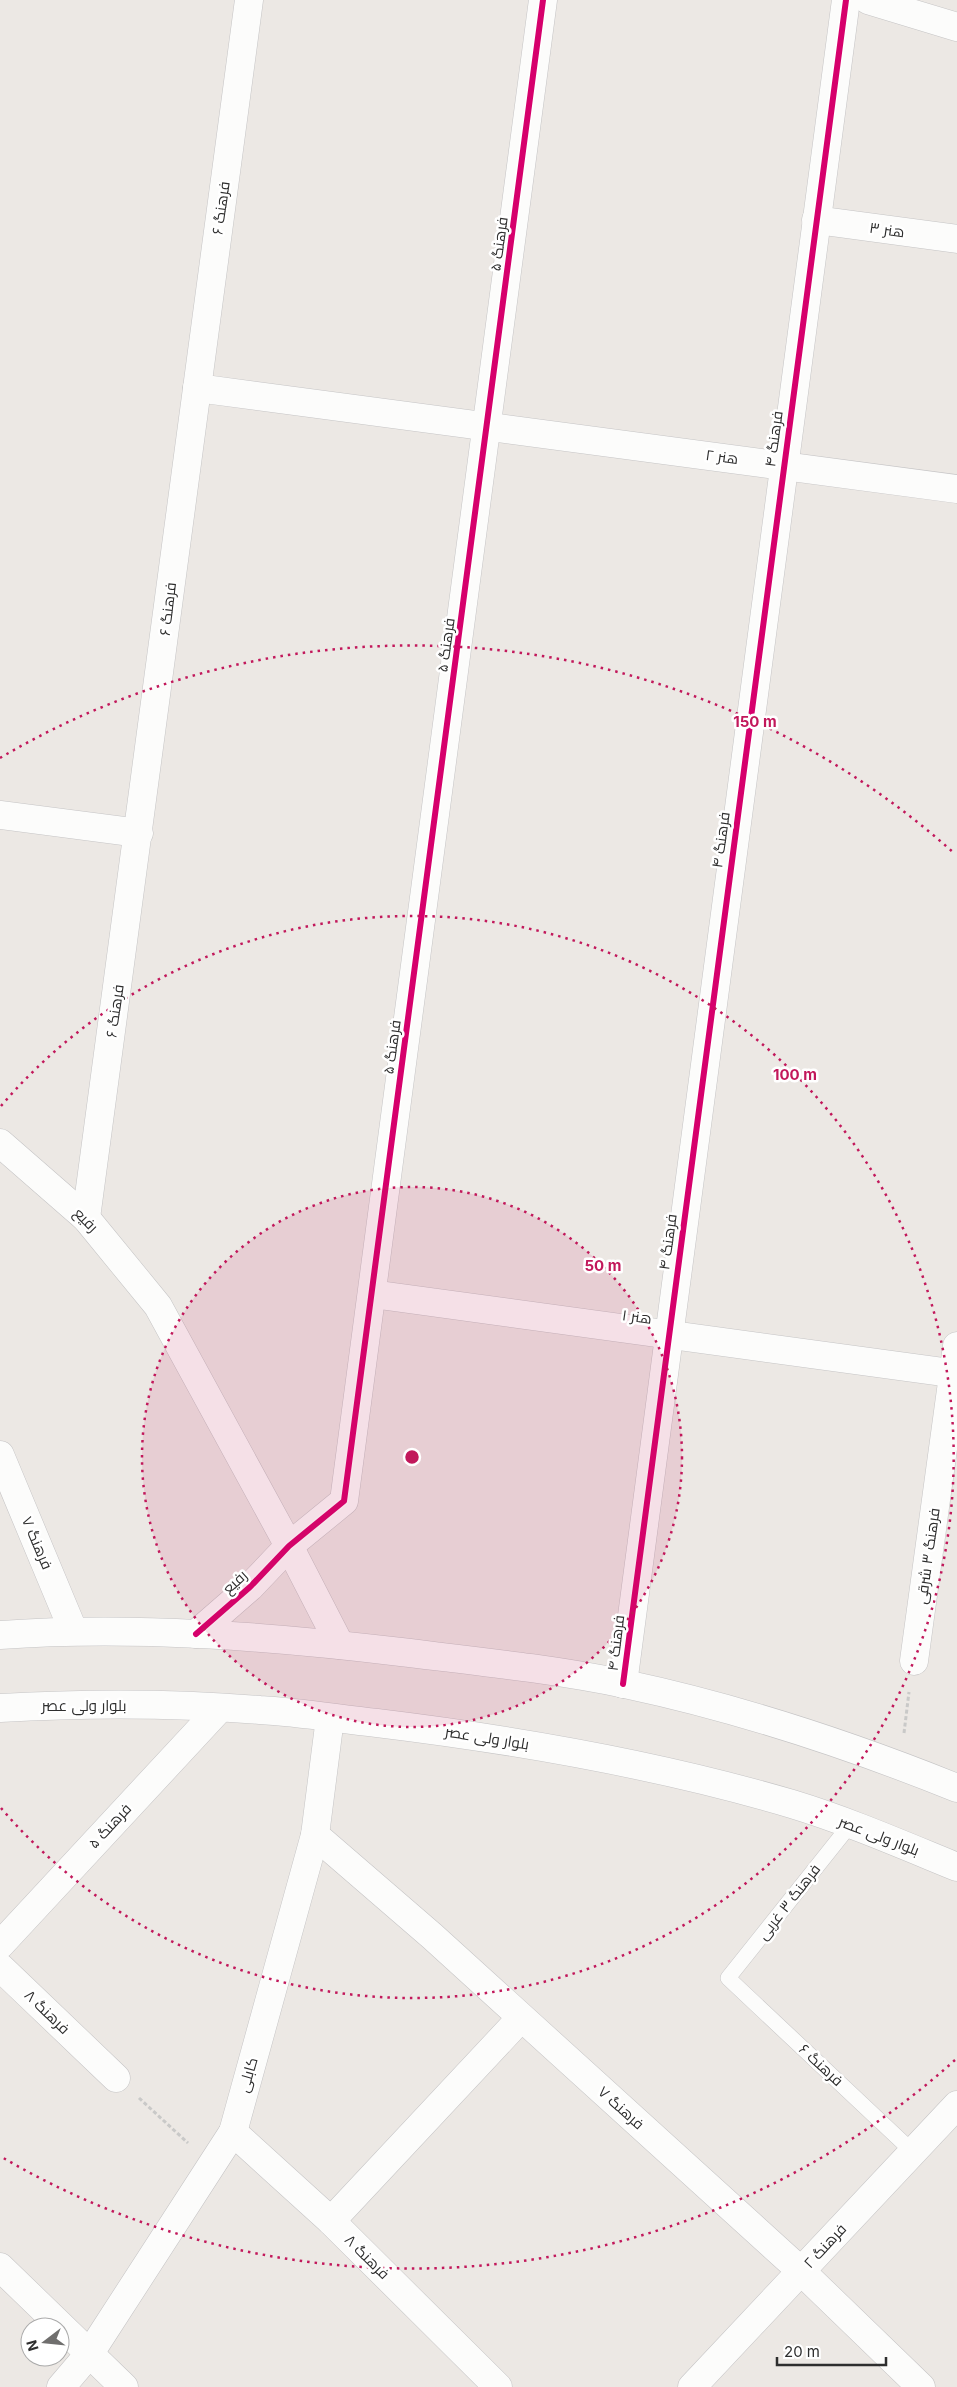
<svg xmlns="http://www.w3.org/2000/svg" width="957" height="2387" viewBox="0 0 957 2387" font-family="Inter,Cairo,sans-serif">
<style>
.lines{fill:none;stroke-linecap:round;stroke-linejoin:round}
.lane-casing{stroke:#c5c4c5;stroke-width:16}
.street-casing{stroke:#c5c4c5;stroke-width:29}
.secondary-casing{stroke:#c5c4c5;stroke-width:29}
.path{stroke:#c9c9c8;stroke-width:3;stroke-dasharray:4 2.5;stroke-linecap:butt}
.lane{stroke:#fcfcfb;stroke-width:15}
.street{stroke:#fcfcfb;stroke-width:28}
.secondary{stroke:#fcfcfb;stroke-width:28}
.cycleway-casing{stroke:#fff;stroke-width:9}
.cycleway{stroke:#d6006c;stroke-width:6}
.ring{fill:none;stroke:#c2185b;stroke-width:2.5;stroke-dasharray:2.5 5}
.labels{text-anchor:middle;stroke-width:5;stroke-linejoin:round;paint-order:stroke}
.street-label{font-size:15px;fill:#2e2e2e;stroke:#fff}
.centre{fill:#c2185b;stroke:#fff;stroke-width:2.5}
.ring-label{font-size:15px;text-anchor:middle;font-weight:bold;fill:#c2185b;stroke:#fff;stroke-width:5;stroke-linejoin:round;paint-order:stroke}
</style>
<rect width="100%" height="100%" fill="#ece8e4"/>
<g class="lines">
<defs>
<polyline id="lane" points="850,1825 728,1978 913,2152"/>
<g id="street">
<polyline points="868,0 957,27"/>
<polyline points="816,220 957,239"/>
<polyline points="197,388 957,489"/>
<polyline points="0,815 139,833"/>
<polyline points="86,1218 249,0"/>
<polyline points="372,1294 957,1374"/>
<polyline points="0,1455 73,1630"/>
<polyline points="289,1546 344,1501 543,0"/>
<polyline points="914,1661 957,1346"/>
<polyline points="623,1684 846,0"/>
<polyline points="315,1835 432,1936 801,2271 921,2387"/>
<polyline points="0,1945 220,1708"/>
<polyline points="0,1967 116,2078"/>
<polyline points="233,2132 331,2221 498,2387"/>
<polyline points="331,2221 521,2018"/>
<polyline points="0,2267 124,2387"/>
<polyline points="61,2387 90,2353 233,2132 315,1835 330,1718"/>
<polyline points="692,2387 957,2105"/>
</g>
<g id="secondary">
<polyline points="0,1143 86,1218 158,1306 289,1546 340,1645"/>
<polyline points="196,1634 250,1587 289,1546"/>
<path d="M0,1635c134,-9 268,1 401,17 74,9 152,17 224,32 113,24 225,61 332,104"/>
<path d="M0,1708c86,-5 174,-5 260,2 39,2 79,9 117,13 140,17 280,41 415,81 56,17 111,41 165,63"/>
</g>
</defs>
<use href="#lane" class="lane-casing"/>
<use href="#street" class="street-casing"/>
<use href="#secondary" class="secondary-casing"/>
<g class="path">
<polyline points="904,1733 909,1692"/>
<polyline points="139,2098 188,2143"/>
</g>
<use href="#lane" class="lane"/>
<use href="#street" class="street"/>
<use href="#secondary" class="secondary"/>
<defs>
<g id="cycleway">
<polyline points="196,1634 250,1587 289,1546 344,1501 543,0"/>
<polyline points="623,1684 846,0"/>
</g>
</defs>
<use href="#cycleway" class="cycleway-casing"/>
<use href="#cycleway" class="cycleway"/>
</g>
<circle cx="412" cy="1457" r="270" fill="#c2185b" fill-opacity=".12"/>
<g class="ring">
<circle cx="412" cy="1457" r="270"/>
<path d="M1 1106A541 541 0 1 1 1 1808"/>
<path d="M955 2060A811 811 0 0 1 0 2156M0 758A811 811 0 0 1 955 854"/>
</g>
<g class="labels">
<g class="street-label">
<text transform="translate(221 208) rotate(-82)" y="5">فرهنگ ۶</text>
<text transform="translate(887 230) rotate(8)" y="5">هنر ۳</text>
<text transform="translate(499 244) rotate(-82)" y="5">فرهنگ ۵</text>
<text transform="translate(774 439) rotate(-82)" y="5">فرهنگ ۴</text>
<text transform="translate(722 457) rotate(8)" y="5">هنر ۲</text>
<text transform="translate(168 609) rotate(-83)" y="5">فرهنگ ۶</text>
<text transform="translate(446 645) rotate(-82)" y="5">فرهنگ ۵</text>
<text transform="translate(721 840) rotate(-82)" y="5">فرهنگ ۴</text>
<text transform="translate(115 1011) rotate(-82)" y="5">فرهنگ ۶</text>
<text transform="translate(392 1047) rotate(-82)" y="5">فرهنگ ۵</text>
<text transform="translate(86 1220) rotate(46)" y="5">رفیع</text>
<text transform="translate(668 1242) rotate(-82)" y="5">فرهنگ ۴</text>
<text transform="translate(637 1317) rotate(8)" y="5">هنر ۱</text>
<text transform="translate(37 1543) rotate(67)" y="5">فرهنگ ۷</text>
<text transform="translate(928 1556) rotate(-82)" y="5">فرهنگ ۳ شرقی</text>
<text transform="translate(235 1582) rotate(-43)" y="5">رفیع</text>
<text transform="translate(616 1643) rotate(-83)" y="5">فرهنگ ۴</text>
<text x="84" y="1711">بلوار ولی عصر</text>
<text transform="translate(487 1738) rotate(9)" y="5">بلوار ولی عصر</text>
<text transform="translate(110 1826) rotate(-47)" y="5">فرهنگ ۵</text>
<text transform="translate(879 1836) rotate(21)" y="5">بلوار ولی عصر</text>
<text transform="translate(789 1902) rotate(-52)" y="5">فرهنگ ۳ غربی</text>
<text transform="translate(47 2012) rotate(44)" y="5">فرهنگ ۸</text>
<text transform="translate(821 2065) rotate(43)" y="5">فرهنگ ۶</text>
<text transform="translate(248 2075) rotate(-74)" y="5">کابلی</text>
<text transform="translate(621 2108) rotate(42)" y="5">فرهنگ ۷</text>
<text transform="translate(825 2246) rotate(-47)" y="5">فرهنگ ۲</text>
<text transform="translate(367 2257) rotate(45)" y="5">فرهنگ ۸</text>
</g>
</g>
<circle cx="412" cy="1457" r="8" class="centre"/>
<g class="ring-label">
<text x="755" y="727">150 m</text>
<text x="795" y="1080">100 m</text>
<text x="603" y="1271">50 m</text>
</g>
<g transform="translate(45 2342) rotate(254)"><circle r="24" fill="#ffffff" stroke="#ababab"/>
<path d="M0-4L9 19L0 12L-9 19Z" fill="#706f6e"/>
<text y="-8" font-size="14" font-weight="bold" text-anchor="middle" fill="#2e2e2e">N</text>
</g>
<path d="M777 2357v8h109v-8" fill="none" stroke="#2e2e2e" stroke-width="2.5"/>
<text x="784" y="2357" font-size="15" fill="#2e2e2e" stroke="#ffffff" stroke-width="4" paint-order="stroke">20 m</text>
</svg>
